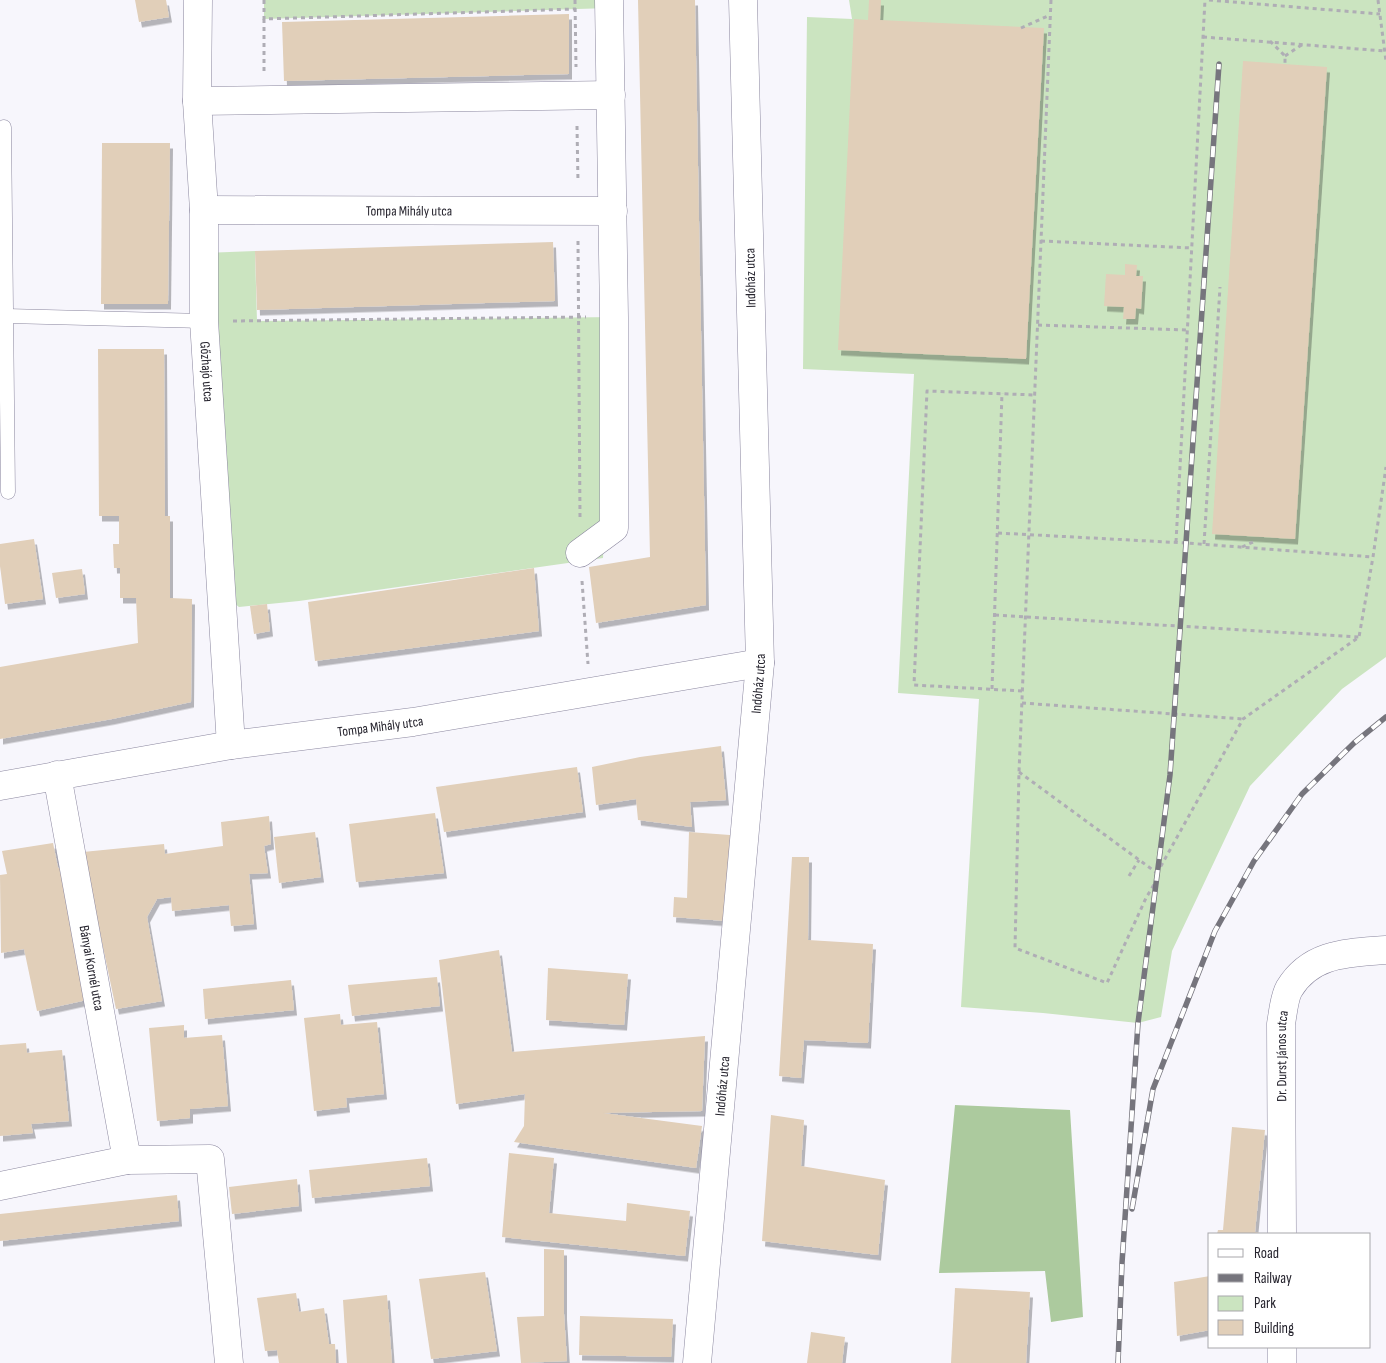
<svg xmlns="http://www.w3.org/2000/svg" width="1386" height="1363" viewBox="0 0 1386 1363" font-family="'Sofia Sans Condensed',sans-serif">
<style>
.green{fill:#cbe4c0}
.forest{fill:#acca9e}
.building{fill:#e1cfb9;filter:url(#shadow)}
.lines{fill:none;stroke-linecap:round;stroke-linejoin:round}
.lane-casing{stroke:#8b879f;stroke-width:15}
.street-casing{stroke:#8b879f;stroke-width:29}
.path{stroke:#afadb5;stroke-width:3;stroke-dasharray:4 4;stroke-linecap:butt}
.lane{stroke:#fff;stroke-width:14}
.street{stroke:#fff;stroke-width:28}
.rail-casing{stroke:#76757d;stroke-width:5.5}
.rail{stroke:#fff;stroke-width:4;stroke-dasharray:11;stroke-linecap:butt}
.labels{text-anchor:middle;stroke-width:4.5;stroke-linejoin:round;paint-order:stroke}
.street-label{font-size:14px;fill:#25232d;stroke:#fff}
</style>
<defs>
<filter id="shadow"><feDropShadow dx="3" dy="5.5" stdDeviation="0" flood-color="#0004"/></filter>
</defs>
<rect width="100%" height="100%" fill="#f7f6fc"/>
<g class="green">
<polygon points="264,0 609,0 609,8 264,19"/>
<polygon points="849,0 1386,0 1386,657 1342,689 1250,786 1172,951 1161,1017 1138,1023 1043,1013 961,1007 979,699 898,693 914,374 803,369 807,17 852,19"/>
<polygon points="255,251 257,321 614,317 603,558 299,601 239,607 222,594 204,253"/>
</g>
<polygon class="forest" points="955,1105 1070,1110 1083,1317 1051,1322 1045,1271 939,1273"/>
<g class="building">
<polygon points="135,0 166,0 169,17 139,22"/>
<polygon points="638,0 695,0 706,605 596,623 589,567 650,557"/>
<polygon points="869,0 881,0 880,20 1044,28 1026,359 838,350 854,19 868,20"/>
<polygon points="569,14 569,74 284,81 282,22"/>
<polygon points="1243,61 1327,67 1295,539 1212,534"/>
<polygon points="102,143 170,143 168,304 101,304"/>
<polygon points="553,242 555,301 257,310 255,251"/>
<polygon points="1125,264 1137,265 1136,276 1143,276 1141,309 1136,308 1135,319 1123,319 1124,307 1104,306 1106,274 1125,275"/>
<polygon points="98,349 164,349 165,516 170,516 170,598 192,599 191,702 112,719 0,739 0,667 138,643 136,598 120,598 120,568 114,568 113,544 119,544 119,516 99,516"/>
<polygon points="34,539 43,599 5,604 0,566 0,544"/>
<polygon points="534,568 539,631 315,661 308,602"/>
<polygon points="82,569 85,594 56,598 52,573"/>
<polygon points="267,604 270,631 254,634 250,606"/>
<polygon points="721,746 726,800 690,802 692,827 638,820 636,799 596,805 592,767 640,757"/>
<polygon points="577,767 583,812 444,832 436,787"/>
<polygon points="435,813 444,873 356,882 349,824"/>
<polygon points="269,816 271,844 264,846 268,873 249,874 254,924 231,926 229,905 172,911 171,897 157,899 147,917 162,1001 116,1009 83,852 164,844 165,854 223,846 221,822"/>
<polygon points="315,832 321,877 279,883 274,837"/>
<polygon points="689,832 730,835 726,921 673,917 674,897 687,898"/>
<polygon points="53,843 58,868 67,867 91,999 37,1011 24,949 1,953 0,875 7,874 2,851"/>
<polygon points="792,857 809,857 808,940 873,944 868,1043 804,1040 801,1078 779,1076"/>
<polygon points="499,950 512,1052 705,1036 702,1111 603,1113 702,1126 696,1168 514,1142 524,1126 525,1094 456,1104 439,960"/>
<polygon points="548,968 628,974 624,1025 546,1020"/>
<polygon points="437,977 440,1006 352,1016 348,985"/>
<polygon points="291,980 294,1010 205,1019 203,989"/>
<polygon points="340,1014 341,1025 377,1022 384,1094 346,1098 347,1107 314,1111 304,1018"/>
<polygon points="184,1025 184,1038 222,1035 228,1106 190,1109 190,1118 157,1121 149,1028"/>
<polygon points="26,1043 27,1053 62,1050 69,1121 31,1124 33,1133 0,1136 0,1045"/>
<polygon points="771,1115 804,1120 801,1166 885,1180 878,1255 762,1241"/>
<polygon points="1232,1127 1265,1130 1255,1232 1260,1233 1260,1234 1217,1234 1218,1230 1223,1230"/>
<polygon points="509,1153 554,1158 549,1213 626,1221 627,1203 690,1211 685,1256 502,1237"/>
<polygon points="427,1158 430,1186 312,1198 309,1170"/>
<polygon points="297,1179 299,1206 232,1214 229,1187"/>
<polygon points="177,1195 179,1221 0,1241 0,1214"/>
<polygon points="544,1249 564,1250 564,1314 567,1361 521,1363 517,1317 544,1316"/>
<polygon points="485,1272 497,1351 431,1359 419,1279"/>
<polygon points="1210,1276 1210,1330 1177,1336 1174,1282"/>
<polygon points="955,1288 1030,1292 1026,1363 951,1363"/>
<polygon points="296,1293 299,1312 324,1308 329,1344 335,1344 336,1363 279,1363 277,1350 265,1351 257,1298"/>
<polygon points="387,1295 392,1363 347,1363 343,1300"/>
<polygon points="580,1316 673,1319 671,1357 579,1355"/>
<polygon points="811,1332 845,1337 842,1363 807,1363"/>
</g>
<g class="lines">
<defs>
<g id="lane">
<polyline points="4,127 8,492"/>
<polyline points="7,316 204,321"/>
</g>
<g id="street">
<path id="s1" d="M198,0l-1,101 7,109v111l27,424"/>
<polyline points="197,101 611,95"/>
<path id="s2" d="M204,210l409,1"/>
<polyline points="580,553 614,528 614,317 609,0"/>
<path id="s3" d="M57,775l70,385 83,-1 19,204"/>
<path id="s4" d="M0,786l231,-41 182,-23 347,-59"/>
<polyline points="0,1186 127,1160"/>
<path id="s5" d="M1282,1234l-1,-210c2,-11 3,-26 8,-35 22,-37 60,-36 97,-39"/>
<polyline points="1282,1347 1282,1363"/>
<path id="s6" d="M697,1363l63,-700 -17,-663"/>
</g>
</defs>
<use href="#lane" class="lane-casing"/>
<use href="#street" class="street-casing"/>
<g class="path">
<polyline points="264,0 264,19 576,9"/>
<polyline points="575,0 576,67"/>
<polyline points="1051,0 1019,772 1015,948 1107,983 1146,898 1156,881 1157,873 1243,719 1359,637 1373,557 1386,467"/>
<polyline points="1209,0 1380,14"/>
<polyline points="1378,0 1386,61"/>
<polyline points="264,19 264,71"/>
<polyline points="1021,28 1050,15"/>
<polyline points="1203,37 1385,51"/>
<polyline points="1270,41 1285,56 1285,64"/>
<polyline points="1285,56 1303,44"/>
<polyline points="577,126 578,182"/>
<polyline points="578,241 580,517"/>
<polyline points="1041,241 1192,248"/>
<polyline points="233,321 586,317"/>
<polyline points="1038,325 1187,330"/>
<polyline points="998,533 1186,543 1373,557"/>
<polyline points="1176,542 1205,0"/>
<polyline points="1204,544 1220,287"/>
<polyline points="1242,547 1253,542"/>
<polyline points="582,581 588,664"/>
<polyline points="995,615 1359,637"/>
<polyline points="992,689 1002,393"/>
<polyline points="1022,691 914,685 927,391 1035,395"/>
<polyline points="1022,703 1243,719"/>
<polyline points="1019,772 1157,873"/>
<polyline points="1129,876 1139,860"/>
</g>
<use href="#lane" class="lane"/>
<use href="#street" class="street"/>
<defs>
<g id="rail">
<polyline points="1132,1209 1153,1089 1215,931 1254,861 1302,794 1354,743 1386,717"/>
<polyline points="1118,1363 1122,1263 1138,1023 1170,775 1219,64"/>
</g>
</defs>
<use href="#rail" class="rail-casing"/>
<use href="#rail" class="rail"/>
</g>
<g class="labels">
<g class="street-label">
<text dy="5" stroke="none"><textPath href="#s2" startOffset="205">Tompa Mihály utca</textPath></text>
<text transform="translate(750 278) rotate(-91)" y="5">Indóház utca</text>
<text dy="5" stroke="none"><textPath href="#s1" startOffset="372">Gőzhajó utca</textPath></text>
<text dy="5" stroke="none"><textPath href="#s6" startOffset="682">Indóház utca</textPath></text>
<text dy="5" stroke="none"><textPath href="#s4" startOffset="385">Tompa Mihály utca</textPath></text>
<text dy="5" stroke="none"><textPath href="#s3" startOffset="196">Bányai Kornél utca</textPath></text>
<text dy="5" stroke="none"><textPath href="#s5" startOffset="178">Dr. Durst János utca</textPath></text>
<text dy="5" stroke="none"><textPath href="#s6" startOffset="278">Indóház utca</textPath></text>
</g>
</g>
<rect x="1208" y="1233" width="162" height="115" fill="#ffffff" stroke="#a8a7ab"/>
<rect x="1218" y="1249" width="25" height="8" fill="#ffffff" stroke="#a8a7ab"/>
<text x="1254" y="1258" font-size="15" fill="#25232d">Road</text>
<rect x="1218" y="1274" width="25" height="8" fill="#76757d" stroke="#a8a7ab"/>
<text x="1254" y="1283" font-size="15" fill="#25232d">Railway</text>
<rect x="1218" y="1296" width="25" height="15" fill="#cbe4c0" stroke="#a8a7ab"/>
<text x="1254" y="1308" font-size="15" fill="#25232d">Park</text>
<rect x="1218" y="1320" width="25" height="15" fill="#e1cfb9" stroke="#a8a7ab"/>
<text x="1254" y="1333" font-size="15" fill="#25232d">Building</text>
</svg>
